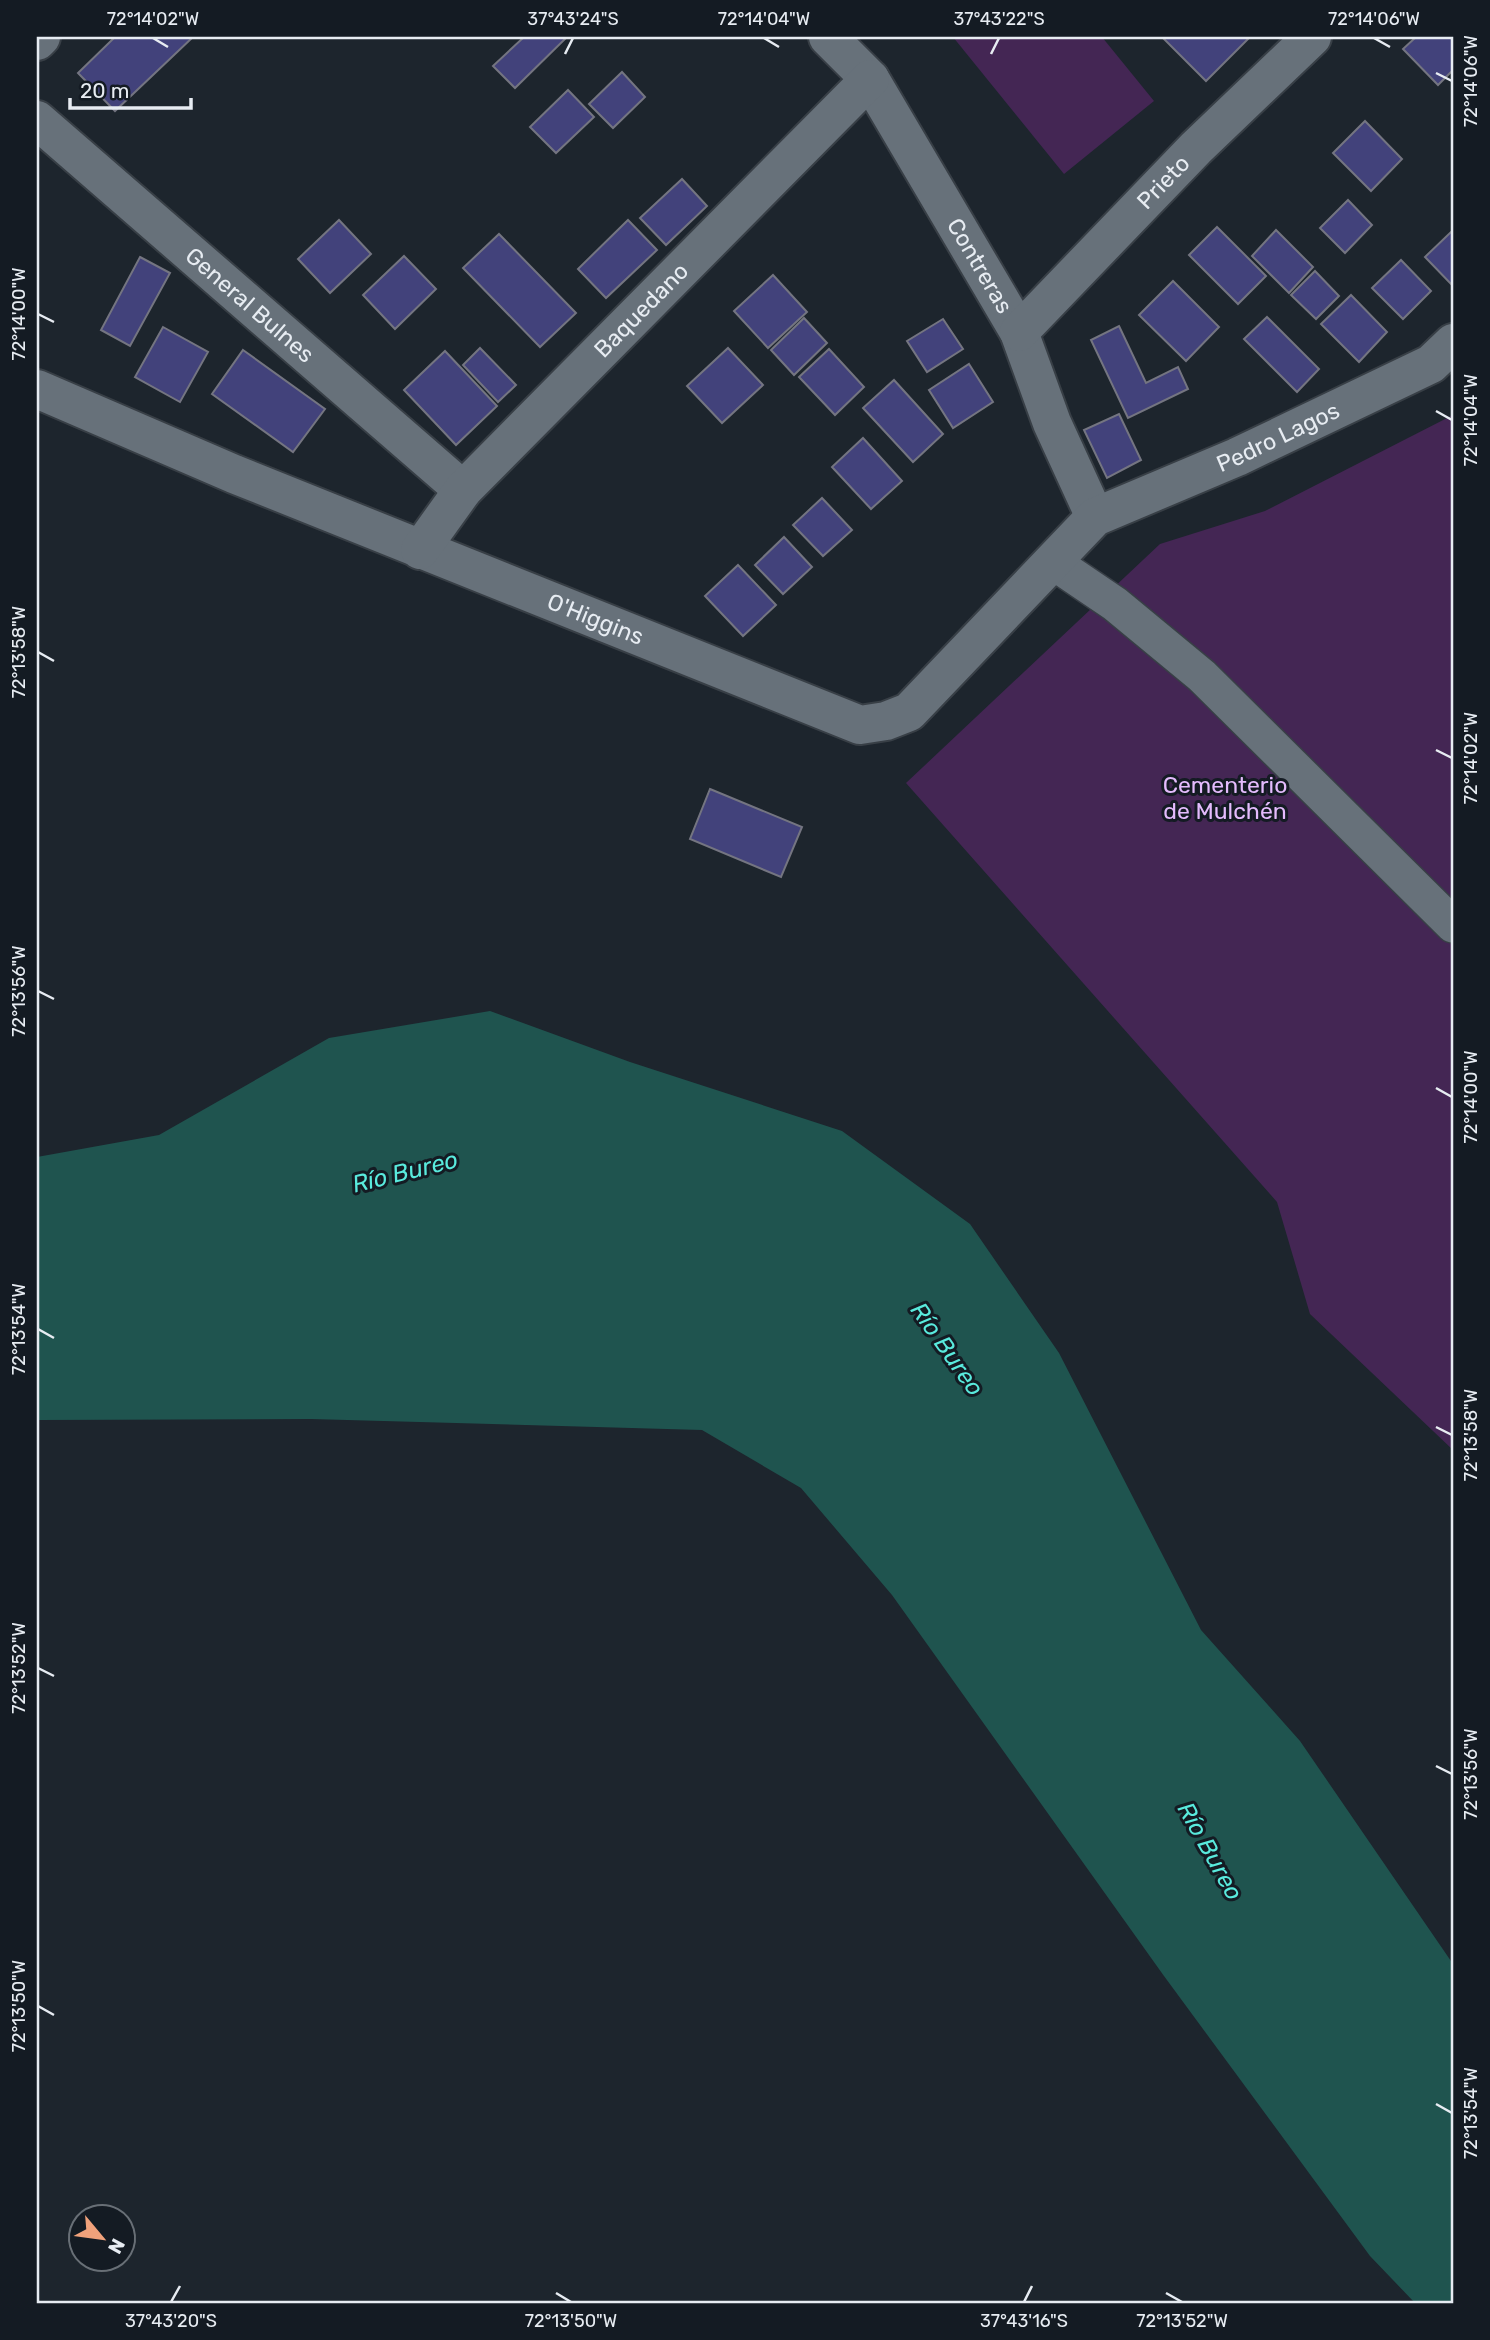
<svg xmlns="http://www.w3.org/2000/svg" width="1490" height="2340" viewBox="0 0 1490 2340" font-family="Rubik,sans-serif">
<style>
.green{fill:#442654}
.water{fill:#1f544f}
.building{fill:#42427b;stroke:#747581;stroke-width:2}
.lines{fill:none;stroke-linecap:round;stroke-linejoin:round}
.pedestrian-casing{stroke:#383f46;stroke-width:38}
.minor-casing{stroke:#383f46;stroke-width:42}
.pedestrian{stroke:#67717a;stroke-width:35}
.minor{stroke:#67717a;stroke-width:38}
.ticks{fill:none;stroke:#e7ecf2;stroke-width:2.5}
.labels{text-anchor:middle;stroke-width:6;stroke-linejoin:round;paint-order:stroke}
.street-label{font-size:23px;fill:#e7ecf2;stroke:#141b23}
.park-label{font-size:23px;fill:#e4bbfd;stroke:#141b23}
.water-label{font-size:24px;font-style:italic;fill:#59eadd;stroke:#141b23}
.neatline{fill:none;stroke:#e7ecf2;stroke-width:2.5}
.ticks-label{font-size:18px;text-anchor:middle;fill:#e7ecf2}
</style>
<rect width="100%" height="100%" fill="#1d252d"/>
<g class="green">
<polygon points="953,37 1102,37 1154,101 1064,174"/>
<polygon points="1453,415 1453,1450 1310,1314 1277,1202 906,783 1160,544 1265,511"/>
</g>
<polygon class="water" points="490,1011 630,1062 842,1131 970,1224 1059,1353 1201,1630 1300,1741 1453,1964 1453,2303 1415,2303 1370,2256 1164,1976 892,1595 801,1488 702,1430 311,1419 37,1420 37,1157 159,1135 329,1038"/>
<g class="building">
<polygon points="115,37 193,37 115,111 78,73"/>
<polygon points="524,37 567,37 515,88 493,66"/>
<polygon points="1162,37 1250,37 1206,81"/>
<polygon points="1416,37 1453,37 1453,70 1438,85 1403,49"/>
<polygon points="622,72 645,97 613,128 589,104"/>
<polygon points="568,90 594,117 556,153 530,127"/>
<polygon points="1365,121 1402,159 1371,191 1333,153"/>
<polygon points="682,179 707,206 666,245 640,218"/>
<polygon points="1348,200 1372,225 1345,253 1320,228"/>
<polygon points="339,220 371,254 330,293 298,259"/>
<polygon points="628,220 657,250 606,298 578,269"/>
<polygon points="1217,227 1266,276 1238,304 1189,255"/>
<polygon points="1276,230 1313,267 1289,293 1252,256"/>
<polygon points="1451,232 1453,235 1453,286 1425,257"/>
<polygon points="499,234 576,313 540,347 463,268"/>
<polygon points="404,256 436,289 395,329 363,295"/>
<polygon points="140,257 170,273 130,346 101,330"/>
<polygon points="1401,260 1431,291 1403,319 1372,288"/>
<polygon points="1315,271 1339,296 1316,319 1291,295"/>
<polygon points="773,275 807,312 768,348 734,311"/>
<polygon points="1173,281 1219,327 1186,361 1139,315"/>
<polygon points="1351,295 1387,332 1359,362 1321,324"/>
<polygon points="1267,317 1319,369 1297,392 1244,339"/>
<polygon points="804,318 827,343 794,375 771,350"/>
<polygon points="943,319 963,349 927,372 907,341"/>
<polygon points="1119,326 1146,383 1178,367 1188,389 1128,418 1091,340"/>
<polygon points="163,327 208,352 180,402 135,377"/>
<polygon points="480,348 516,385 498,402 463,365"/>
<polygon points="728,348 763,385 722,423 687,386"/>
<polygon points="829,349 864,387 835,415 799,377"/>
<polygon points="243,350 325,409 293,452 212,394"/>
<polygon points="445,351 497,406 456,445 404,390"/>
<polygon points="969,364 993,402 953,428 929,390"/>
<polygon points="894,380 943,434 913,462 863,408"/>
<polygon points="1119,414 1141,460 1107,478 1084,430"/>
<polygon points="863,438 902,481 871,509 832,467"/>
<polygon points="822,498 852,530 823,556 793,525"/>
<polygon points="784,537 812,567 783,594 755,565"/>
<polygon points="738,565 776,605 743,636 705,596"/>
<polygon points="710,789 802,827 781,877 690,839"/>
</g>
<g class="lines">
<defs>
<polyline id="pedestrian" points="1053,562 1115,604 1202,676 1453,925"/>
<g id="minor">
<path id="s1" d="M828,37l42,42 149,253 33,91 43,94"/>
<polyline points="37,41 41,37"/>
<path id="s2" d="M37,120l426,370"/>
<path id="s3" d="M1019,332l177,-184 116,-111"/>
<path id="s4" d="M37,389l197,85 626,251 26,-4 23,-9 186,-195 142,-60 194,-93 22,-21"/>
<path id="s5" d="M420,550l43,-60 407,-411"/>
</g>
</defs>
<use href="#pedestrian" class="pedestrian-casing"/>
<use href="#minor" class="minor-casing"/>
<use href="#pedestrian" class="pedestrian"/>
<use href="#minor" class="minor"/>
</g>
<path class="ticks" d="M153,38l15,9M764,38l15,9M1374,38l16,9M565,54l8,-16M991,54l8,-16M1436,73l16,8M38,314l16,8M1436,411l16,9M38,652l16,9M1436,750l16,8M38,991l16,8M1436,1088l16,9M38,1329l16,9M1436,1427l16,8M38,1668l16,8M1436,1766l16,8M38,2006l16,9M1436,2104l16,9M556,2293l15,9M1166,2293l16,9M171,2302l9,-16M1024,2302l8,-16"/>
<g class="labels">
<g class="street-label">
<text dy="8" stroke="none"><textPath href="#s3" startOffset="208">Prieto</textPath></text>
<text dy="8" stroke="none"><textPath href="#s1" startOffset="276">Contreras</textPath></text>
<text dy="8" stroke="none"><textPath href="#s2" startOffset="282">General Bulnes</textPath></text>
<text dy="8" stroke="none"><textPath href="#s5" startOffset="327">Baquedano</textPath></text>
<text dy="8" stroke="none"><textPath href="#s4" startOffset="1409">Pedro Lagos</textPath></text>
<text dy="8" stroke="none"><textPath href="#s4" startOffset="604">O'Higgins</textPath></text>
</g>
<g class="park-label">
<text x="1225" y="793">Cementerio<tspan x="1225" dy="26">de Mulchén</tspan></text>
</g>
<g class="water-label">
<text transform="translate(405 1172) rotate(-14)" y="8">Río Bureo</text>
<text transform="translate(947 1349) rotate(55)" y="8">Río Bureo</text>
<text transform="translate(1210 1851) rotate(61)" y="8">Río Bureo</text>
</g>
</g>
<rect width="1490" height="2340" fill="none" stroke="#141b23" stroke-width="77"/>
<g transform="translate(102 2238) rotate(119)"><circle r="33" fill="#141b23" stroke="#686f76" stroke-width="2"/>
<path d="M0-5L12 26L0 18L-12 26Z" fill="#f1a27b"/>
<text y="-10" font-size="19" font-weight="bold" text-anchor="middle" fill="#e7ecf2">N</text>
</g>
<path d="M70 98v10h121v-10" fill="none" stroke="#e7ecf2" stroke-width="3.5"/>
<text x="80" y="98" font-size="21" fill="#e7ecf2" stroke="#141b23" stroke-width="5" paint-order="stroke">20 m</text>
<rect x="38" y="38" width="1414" height="2264" class="neatline"/>
<g class="ticks-label">
<text x="153" y="25">72°14'02"W</text>
<text x="573" y="25">37°43'24"S</text>
<text x="764" y="25">72°14'04"W</text>
<text x="999" y="25">37°43'22"S</text>
<text x="1374" y="25">72°14'06"W</text>
<text transform="translate(1471 81) rotate(-90)" y="6">72°14'06"W</text>
<text transform="translate(19 314) rotate(-90)" y="6">72°14'00"W</text>
<text transform="translate(1471 420) rotate(-90)" y="6">72°14'04"W</text>
<text transform="translate(19 652) rotate(-90)" y="6">72°13'58"W</text>
<text transform="translate(1471 758) rotate(-90)" y="6">72°14'02"W</text>
<text transform="translate(19 991) rotate(-90)" y="6">72°13'56"W</text>
<text transform="translate(1471 1097) rotate(-90)" y="6">72°14'00"W</text>
<text transform="translate(19 1329) rotate(-90)" y="6">72°13'54"W</text>
<text transform="translate(1471 1435) rotate(-90)" y="6">72°13'58"W</text>
<text transform="translate(19 1668) rotate(-90)" y="6">72°13'52"W</text>
<text transform="translate(1471 1774) rotate(-90)" y="6">72°13'56"W</text>
<text transform="translate(19 2006) rotate(-90)" y="6">72°13'50"W</text>
<text transform="translate(1471 2113) rotate(-90)" y="6">72°13'54"W</text>
<text x="171" y="2327">37°43'20"S</text>
<text x="571" y="2327">72°13'50"W</text>
<text x="1024" y="2327">37°43'16"S</text>
<text x="1182" y="2327">72°13'52"W</text>
</g>
</svg>
